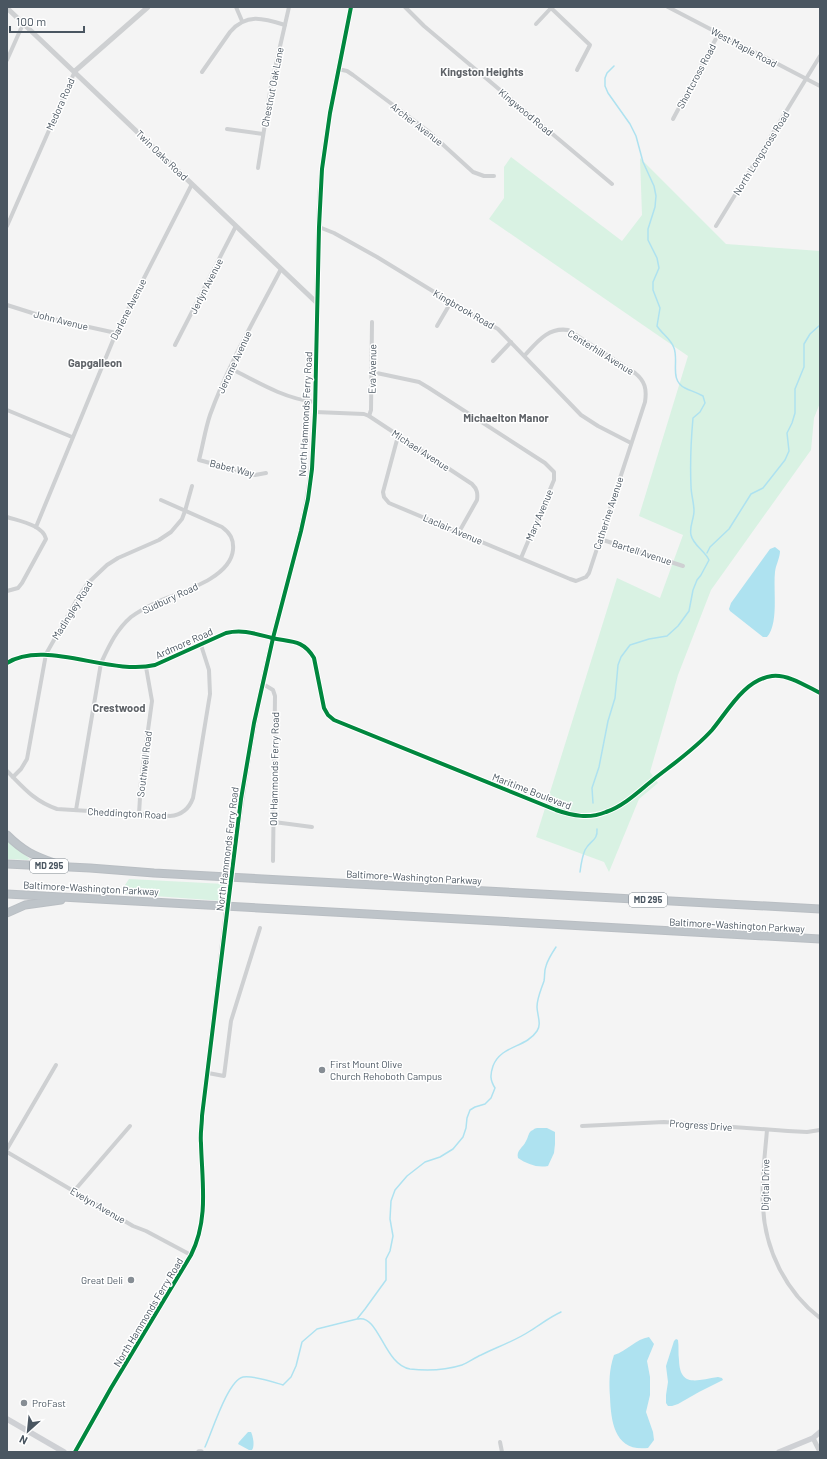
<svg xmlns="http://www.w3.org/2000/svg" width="827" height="1459" viewBox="0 0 827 1459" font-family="Barlow,sans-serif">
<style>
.green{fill:#d9f2e3}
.water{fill:#aee2f0}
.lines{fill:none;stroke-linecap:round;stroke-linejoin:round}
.stream{stroke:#aee2f0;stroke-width:1.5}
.motorway-casing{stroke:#b9bec3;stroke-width:9}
.minor{stroke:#ced0d2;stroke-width:4}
.tertiary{stroke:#ced0d2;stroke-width:5}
.secondary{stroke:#ced0d4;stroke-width:5.5}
.motorway{stroke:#bec4c9;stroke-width:7}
.tertiary-bridge{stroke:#ced0d2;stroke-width:5}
.cycleway-casing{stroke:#fff;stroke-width:6}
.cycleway{stroke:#00873e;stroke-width:4}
.poi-dot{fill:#868d94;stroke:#fff;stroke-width:1.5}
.labels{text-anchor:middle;stroke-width:3;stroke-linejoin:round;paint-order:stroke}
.shield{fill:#fff;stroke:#808990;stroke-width:1}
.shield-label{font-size:9px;font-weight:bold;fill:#4a5661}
.street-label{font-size:10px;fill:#4a5661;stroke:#fff}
.poi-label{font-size:10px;fill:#4a5661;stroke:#fff;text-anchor:start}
.neighbourhood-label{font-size:11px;font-weight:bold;fill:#5f6368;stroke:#fff}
</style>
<rect width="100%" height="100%" fill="#f4f4f4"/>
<g class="green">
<polygon points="511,157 622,241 642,215 640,158 726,244 820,251 820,403 814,418 811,450 711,590 678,675 650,772 658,783 639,799 609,872 604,862 536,837 617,578 660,598 683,535 639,516 688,356 489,219 504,198 504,167"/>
<polygon points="7,838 20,851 30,859 27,860 7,859"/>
<polygon points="129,879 225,884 223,901 127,894 123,886 125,885"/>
</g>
<g class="water">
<path d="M775,547l5,4c0,7 -4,13 -5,21 -2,18 4,51 -8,65h-4l-33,-26 -1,-2 2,-6 39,-54z"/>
<path d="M539,1128h8l8,4v12l-1,9 -6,13c-11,2 -21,-2 -30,-8 -2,-8 5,-10 8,-17 3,-5 2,-9 7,-11 2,-2 4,-2 6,-2z"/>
<path d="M649,1337l5,7 -7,17 3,16v18l-4,17 7,20 1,8 -6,8c-33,4 -37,-25 -38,-51 -1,-15 -1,-27 4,-42 13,-4 22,-16 35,-18z"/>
<path d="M676,1339l2,1c1,7 0,13 1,20 1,28 18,20 39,17l4,1 1,2 -24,12 -21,12 -6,2h-4l-2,-3v-8l2,-13 -2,-16 8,-25z"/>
<path d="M248,1432h3c2,4 4,14 1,18h-3l-11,-6 1,-2z"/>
</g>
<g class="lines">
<g class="stream">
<polyline points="707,553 710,547 729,529 751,494 763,488 785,460 789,451 787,433 792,423 795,413 795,389 804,367 804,344 810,334 820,325"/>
<path d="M593,803l-1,-15 7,-21 9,-46 7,-23 3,-33 3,-8 9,-12 19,-6 18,-3 11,-10 11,-15 4,-21 4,-10 4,-5 8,-15c-4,-9 -16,-15 -18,-25 -2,-8 3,-16 3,-24 0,-8 -3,-17 -3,-25 -1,-23 0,-46 2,-68l7,-6 5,-9 -2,-7c-7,-4 -12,-5 -18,-8 -16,-8 -6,-27 -11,-40 -3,-9 -12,-14 -17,-22l3,-18 -7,-18v-8l6,-14 -2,-10 -9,-18v-11l7,-22 1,-11 -2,-10 -11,-24 -7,-26 -6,-12 -22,-31 -3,-7v-8l2,-5 7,-7"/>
<path d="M580,872c1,-8 2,-15 5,-22 5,-10 13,-9 12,-21"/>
<path d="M358,1319c21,-5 26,46 52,50 16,2 36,1 52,-4 6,-2 12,-7 19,-10 16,-8 34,-14 49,-24 11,-7 20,-14 31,-19"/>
<path d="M205,1447c7,-15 23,-67 38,-70 10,-2 30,5 40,8l8,-8 5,-11 6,-24 15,-13 40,-10 8,-10 21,-29v-21l4,-8 3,-15 -3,-17 1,-18 4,-11 12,-14 18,-14 15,-5 13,-8 10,-12 3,-9 1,-10 3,-8 5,-3 10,-3 6,-6 4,-10c-5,-8 -5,-13 -2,-22 8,-21 33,-18 44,-35 5,-7 0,-16 0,-24 0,-9 4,-17 7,-26 1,-5 0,-10 2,-15 2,-7 6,-13 10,-19"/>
</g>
<defs>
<g id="motorway">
<path d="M7,835c16,16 27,21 47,28"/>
<polyline points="7,864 90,868 154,873 820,909"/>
<polyline points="7,894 820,939"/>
<polyline points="7,913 25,905 61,900"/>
</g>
</defs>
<use href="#motorway" class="motorway-casing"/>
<g class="minor">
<polyline points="236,7 242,21"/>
<polyline points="405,7 424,26 612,184"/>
<polyline points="550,7 590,45 577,70"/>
<polyline points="668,7 820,86"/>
<polyline points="536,24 551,8"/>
<polyline points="7,60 23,24"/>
<polyline points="338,69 347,71 353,75 428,131 473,172 484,176 494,176"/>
<path d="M202,72l28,-40c16,-19 33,-14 55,-7"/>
<polyline points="673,119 719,33"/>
<polyline points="227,129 263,134"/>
<polyline points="258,168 271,86 289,7"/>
<polyline points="7,226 75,71"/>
<polyline points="716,226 820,56"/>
<polyline points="319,227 334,233 377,257 449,301 498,329 581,415 598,426 631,443"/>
<polyline points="7,305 48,318 116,333"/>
<polyline points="437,326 451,302"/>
<polyline points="175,345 236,226"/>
<polyline points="493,361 511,342"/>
<path d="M230,368c27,14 55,31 85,34"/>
<polyline points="372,372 419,382 429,388 545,463 554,472 554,480 521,558"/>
<polyline points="7,410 72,437"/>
<path d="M315,412l49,2 5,2 103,68c5,5 6,9 5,16l-18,32"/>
<polyline points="369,416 371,410 372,322"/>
<path d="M398,436l-15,56 1,5 5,6 181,76 6,2 10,-4 3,-4 56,-171c2,-13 0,-21 -10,-29l-67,-43c-20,-3 -31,12 -43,25"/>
<path d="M266,473l-11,2 -56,-15c4,-15 6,-30 11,-45 18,-50 46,-98 71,-146"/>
<path d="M7,517c12,4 36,8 39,22l-24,44 -4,5 -11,3"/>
<polyline points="36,527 116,333 192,184"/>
<polyline points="600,539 683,566"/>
<path d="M7,663c38,-24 103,13 148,2l71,-32c17,-4 30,1 46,5 18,4 31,1 42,20l10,50 4,7 6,5 222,90c17,6 33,9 50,2 18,-6 33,-21 48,-33 19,-15 41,-30 58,-49 16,-19 32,-50 60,-54 16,-2 34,10 48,17"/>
<polyline points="263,684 273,690 275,696 273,861"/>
<path d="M7,771c17,17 27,30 50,38l113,7c12,-1 19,-7 23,-18l17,-104 -1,-24 -8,-25"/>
<polyline points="13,777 21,769 27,759 46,654 79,596 88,583 107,565 118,558 159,540 171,532 182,519 185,511 192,486"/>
<path d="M76,810l25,-147c8,-17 15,-33 30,-46 8,-6 18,-11 26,-15 23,-10 73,-23 76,-52 1,-11 -3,-17 -11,-23l-61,-27"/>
<polyline points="139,814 141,781 152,701 146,667"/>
<polyline points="274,822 312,827"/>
<polyline points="208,1073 224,1076 231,1021 260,928"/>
<polyline points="582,1126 664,1122 788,1131 807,1132 820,1130"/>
<path d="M767,1130c-2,25 -6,52 -4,77 2,43 23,85 57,111"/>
<polyline points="7,1149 56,1065"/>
<polyline points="7,1152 133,1226 146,1231 191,1255"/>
<polyline points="74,1191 130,1126"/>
<polyline points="500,1442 502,1452"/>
</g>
<g class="tertiary">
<polyline points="7,8 317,303"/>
<polyline points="75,71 148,7"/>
<path d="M232,871c10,-79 22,-157 41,-234 14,-55 32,-110 38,-167 4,-33 4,-67 5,-101 1,-58 1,-117 4,-176 4,-63 19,-124 31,-186"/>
<polyline points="228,901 230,885"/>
<polyline points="813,1438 820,1452"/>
<path d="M75,1452l36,-64 80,-133c18,-36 11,-73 10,-112 -1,-9 1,-18 1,-27l24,-202"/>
</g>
<g class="secondary">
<polyline points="7,1419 64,1452"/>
<polyline points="199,1452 201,1452"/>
<polyline points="779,1452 813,1438 820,1432"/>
</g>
<use href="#motorway" class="motorway"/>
<g class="tertiary-bridge">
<polyline points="230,885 232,871"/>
<polyline points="226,914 228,901"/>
</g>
<defs>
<g id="cycleway">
<path d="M7,663c38,-24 103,13 148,2l71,-32c17,-4 30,1 46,5 18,4 31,1 42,20l10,50 4,7 6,5 222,90c17,6 33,9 50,2 18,-6 33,-21 48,-33 19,-15 41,-30 58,-49 16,-19 32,-50 60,-54 16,-2 34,10 48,17"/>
<path d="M75,1452l36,-64 80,-133c18,-36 11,-73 10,-112 -1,-9 1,-18 1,-27l39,-317 13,-76 19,-85 28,-107 7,-32 4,-30 3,-57 4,-185 3,-58 8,-56 21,-106"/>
</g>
</defs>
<use href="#cycleway" class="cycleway-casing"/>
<use href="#cycleway" class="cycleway"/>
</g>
<g class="poi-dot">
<circle cx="322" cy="1070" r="4"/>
<circle cx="131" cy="1280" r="4"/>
<circle cx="24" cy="1403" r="4"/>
</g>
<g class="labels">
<g class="shield">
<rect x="30" y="859" width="38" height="14" rx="3"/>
<rect x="629" y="893" width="38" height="14" rx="3"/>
</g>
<g class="shield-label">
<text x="49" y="869">MD 295</text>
<text x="648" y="903">MD 295</text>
</g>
<g class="street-label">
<text transform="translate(744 47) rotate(28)" y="4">West Maple Road</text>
<text transform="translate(696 76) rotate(-62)" y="4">Shortcross Road</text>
<text transform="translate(272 87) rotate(-79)" y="4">Chestnut Oak Lane</text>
<text transform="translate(60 104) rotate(-66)" y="4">Medora Road</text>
<text transform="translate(526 112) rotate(40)" y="4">Kingwood Road</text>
<text transform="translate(417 124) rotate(38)" y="4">Archer Avenue</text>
<text transform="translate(761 153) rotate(-58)" y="4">North Longcross Road</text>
<text transform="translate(162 155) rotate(44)" y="4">Twin Oaks Road</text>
<text transform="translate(206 286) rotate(-63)" y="4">Jerlyn Avenue</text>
<text transform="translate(128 309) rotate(-63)" y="4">Darlene Avenue</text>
<text transform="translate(464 309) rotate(30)" y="4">Kingbrook Road</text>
<text transform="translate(61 320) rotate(14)" y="4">John Avenue</text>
<text transform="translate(601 352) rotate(32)" y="4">Centerhill Avenue</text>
<text transform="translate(234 362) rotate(-65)" y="4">Jerome Avenue</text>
<text transform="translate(372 369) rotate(-89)" y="4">Eva Avenue</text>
<text transform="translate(305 414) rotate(-87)" y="4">North Hammonds Ferry Road</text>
<text transform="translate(421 450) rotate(33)" y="4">Michael Avenue</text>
<text transform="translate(232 468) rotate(14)" y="4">Babet Way</text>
<text transform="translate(608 513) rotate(-72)" y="4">Catherine Avenue</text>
<text transform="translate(539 515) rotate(-67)" y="4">Mary Avenue</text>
<text transform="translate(453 529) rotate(23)" y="4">Laclair Avenue</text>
<text transform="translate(642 552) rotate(18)" y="4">Bartell Avenue</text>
<text transform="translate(170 598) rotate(-25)" y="4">Sudbury Road</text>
<text transform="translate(72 610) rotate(-58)" y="4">Madingley Road</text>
<text transform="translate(184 643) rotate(-24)" y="4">Ardmore Road</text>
<text transform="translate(144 764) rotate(-83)" y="4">Southwell Road</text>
<text transform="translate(274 769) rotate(-89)" y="4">Old Hammonds Ferry Road</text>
<text transform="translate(532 791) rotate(21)" y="4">Maritime Boulevard</text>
<text transform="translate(127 813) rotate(3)" y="4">Cheddington Road</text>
<text transform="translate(227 849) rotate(-83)" y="4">North Hammonds Ferry Road</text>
<text transform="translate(414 877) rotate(3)" y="4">Baltimore-Washington Parkway</text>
<text transform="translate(91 888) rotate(3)" y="4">Baltimore-Washington Parkway</text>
<text transform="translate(737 925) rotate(3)" y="4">Baltimore-Washington Parkway</text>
<text transform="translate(701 1125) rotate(4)" y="4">Progress Drive</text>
<text transform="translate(765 1185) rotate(-89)" y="4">Digital Drive</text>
<text transform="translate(98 1205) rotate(30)" y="4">Evelyn Avenue</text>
<text transform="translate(148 1312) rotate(-59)" y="4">North Hammonds Ferry Road</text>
</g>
<g class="poi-label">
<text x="330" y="1068">First Mount Olive<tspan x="330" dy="12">Church Rehoboth Campus</tspan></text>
<text x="123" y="1284" text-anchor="end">Great Deli</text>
<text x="32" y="1407">ProFast</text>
</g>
<g class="neighbourhood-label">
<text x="482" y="76">Kingston Heights</text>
<text x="95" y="367">Gapgalleon</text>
<text x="506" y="422">Michaelton Manor</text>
<text x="119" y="712">Crestwood</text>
</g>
</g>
<rect width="827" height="1459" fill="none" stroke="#4a5661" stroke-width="16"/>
<g transform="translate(28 1431) rotate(207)" stroke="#ffffff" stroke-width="3" paint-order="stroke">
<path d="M0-3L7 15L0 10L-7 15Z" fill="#4a5661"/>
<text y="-6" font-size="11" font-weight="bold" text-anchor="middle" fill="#4a5661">N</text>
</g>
<path d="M10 26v6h74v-6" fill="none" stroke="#4a5661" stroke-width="2"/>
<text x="16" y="26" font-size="12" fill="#4a5661" stroke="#ffffff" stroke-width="3" paint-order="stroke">100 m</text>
</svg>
